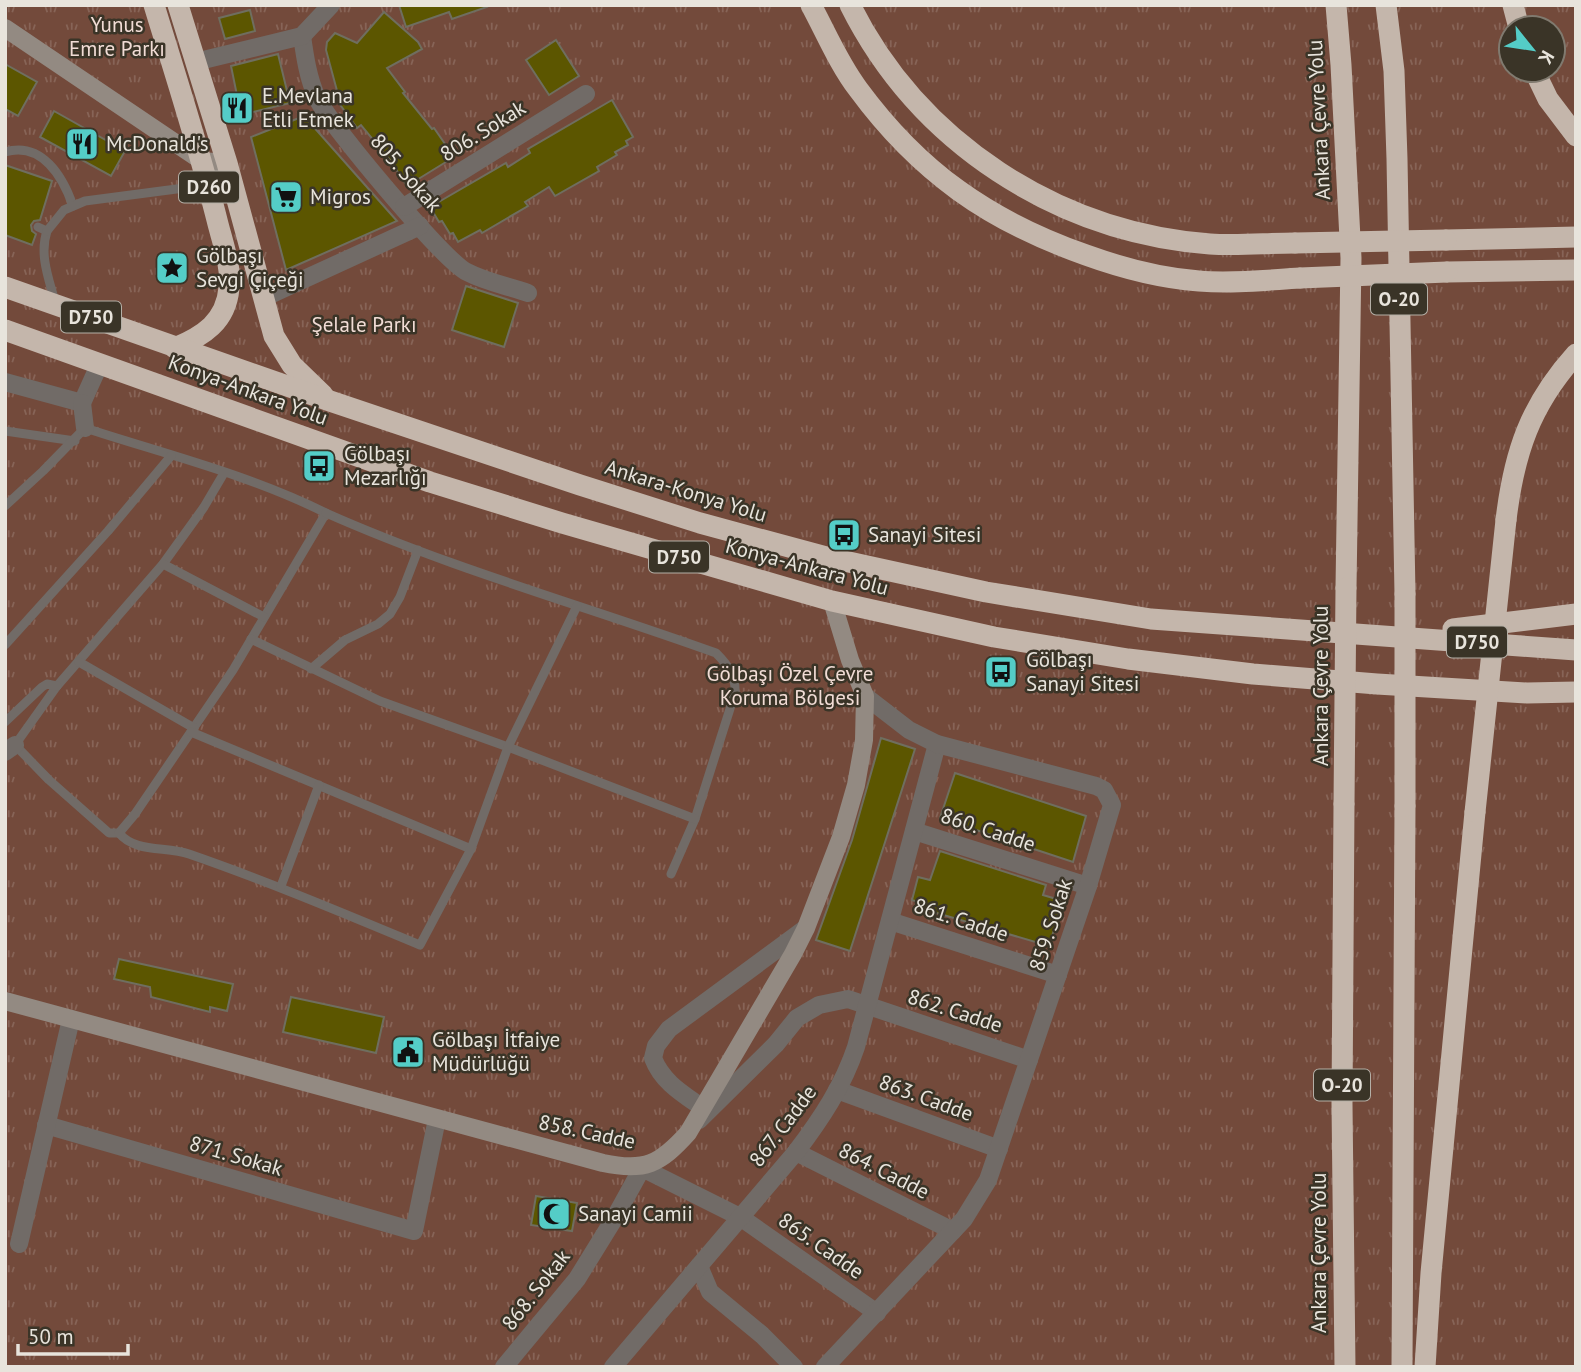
<svg xmlns="http://www.w3.org/2000/svg" width="1581" height="1372" viewBox="0 0 1581 1372" font-family="'PT Sans',sans-serif">
<style>
.park{fill:url(#park-tufts);fill-rule:evenodd}
.building{fill:#5c5600;stroke:#6f6e5f;stroke-width:2}
.lines{fill:none;stroke-linecap:round;stroke-linejoin:round}
.lane{stroke:#716b67;stroke-width:9}
.street{stroke:#716b67;stroke-width:18}
.secondary{stroke:#938a82;stroke-width:18}
.highway{stroke:#c4b6ab;stroke-width:21}
.highway-bridge{stroke:#c4b6ab;stroke-width:21}
.labels{text-anchor:middle;stroke-width:5;stroke-linejoin:round;paint-order:stroke}
.shield{fill:#3a3427;stroke:#b4afa6;stroke-width:2}
.shield-label{font-size:19px;font-weight:bold;fill:#e8e4dc}
.park-label{font-size:21px;fill:#f1dcd5;stroke:#3a3427}
.poi-label{font-size:21px;fill:#e8e4dc;stroke:#3a3427;text-anchor:start}
.street-label{font-size:21px;fill:#e8e4dc;stroke:#3a3427}
</style>
<defs>
<pattern id="park-tufts" width="24" height="20" patternUnits="userSpaceOnUse" patternTransform="scale(1.75)"><rect width="24" height="20" fill="#734a3b"/><path d="M3 7l-1-3M5 7V3M7 7l1-3M15 17l-1-3M17 17v-4M19 17l1-3" fill="none" stroke="#876457"/></pattern>
</defs>
<rect width="100%" height="100%" fill="#3a3427"/>
<path class="park" d="M5,5h1571v1362h-1571zM1511,28h42v42h-42z"/>
<g class="building">
<polygon points="399,5 486,5 487,7 452,19 449,12 406,27"/>
<polygon points="250,10 255,31 225,39 219,18"/>
<polygon points="384,12 418,42 422,49 387,68 405,92 403,93 432,129 434,128 454,157 407,186 390,160 361,125 357,128 336,99 339,98 326,50 327,42 335,33 357,43"/>
<polygon points="556,40 579,76 549,95 526,60"/>
<polygon points="278,54 290,103 241,115 231,66"/>
<polygon points="5,64 37,82 18,116 5,109"/>
<polygon points="612,100 633,137 626,141 628,145 615,152 617,155 597,167 599,171 555,196 549,187 525,202 528,206 482,233 480,230 458,242 453,233 450,234 442,221 439,222 430,207 506,163 508,167 530,153 528,149"/>
<polygon points="54,111 125,151 111,176 40,137"/>
<polygon points="304,116 397,221 286,270 251,137"/>
<polygon points="5,165 52,181 40,220 34,221 31,225 32,231 36,234 32,245 5,235"/>
<polygon points="466,286 518,303 504,347 452,330"/>
<polygon points="881,738 915,749 850,951 816,940 852,840"/>
<polygon points="955,773 1086,816 1073,862 940,818"/>
<polygon points="940,851 1046,885 1043,895 1063,901 1049,946 923,909 924,904 912,900 918,877 930,880"/>
<polygon points="119,959 233,984 227,1011 210,1007 210,1012 151,997 150,987 114,979"/>
<polygon points="291,997 384,1017 376,1053 283,1032"/>
<polygon points="536,1196 577,1203 572,1231 531,1225"/>
</g>
<g class="lines">
<g class="lane">
<path d="M5,152c37,-11 58,25 68,54"/>
<path d="M38,227l9,4c-8,24 2,48 8,71"/>
<polyline points="47,231 64,210 85,201 207,185"/>
<polyline points="5,431 75,441"/>
<path d="M5,506l38,-35 42,-43c80,26 165,47 241,85l-93,157 -98,144 -16,19h-10l-60,-53 -34,-35 42,-59 106,-122 41,-57 20,-34"/>
<path d="M326,513c126,56 260,93 390,140 12,12 20,23 19,40l-40,126 -24,55"/>
<polyline points="163,564 264,617"/>
<polyline points="251,639 380,701 508,747 695,819"/>
<polyline points="5,645 108,531 171,456"/>
<polyline points="79,662 194,728"/>
<polyline points="311,669 345,640 378,624 390,614 400,597 418,550"/>
<polyline points="5,722 42,687 47,684 57,686"/>
<polyline points="191,732 471,849"/>
<path d="M119,833c16,20 47,13 70,21 78,27 154,59 231,91l51,-96 37,-102 69,-141"/>
<polyline points="281,886 319,785"/>
</g>
<g class="street">
<path d="M302,36c3,21 6,42 15,62 11,25 128,164 150,174 19,10 41,14 61,21"/>
<polyline points="195,62 302,36 331,5"/>
<polyline points="404,207 586,94"/>
<polyline points="263,298 420,226"/>
<polyline points="5,382 82,403 100,363"/>
<polyline points="82,403 85,428"/>
<polyline points="5,752 15,745"/>
<polyline points="914,831 1088,886"/>
<polyline points="890,921 1058,975"/>
<polyline points="837,1090 999,1149"/>
<path d="M703,1108c-20,-14 -41,-26 -50,-50l3,-12 13,-17 137,-101"/>
<polyline points="699,1120 776,1044 797,1018 819,1005 848,999 1029,1060"/>
<polyline points="46,1125 414,1231 437,1119"/>
<polyline points="796,1152 953,1231"/>
<polyline points="19,1244 71,1019"/>
<polyline points="699,1266 710,1292 762,1335 794,1367"/>
<polyline points="504,1367 577,1279 614,1219 642,1168 740,1217 877,1313"/>
<path d="M613,1367l183,-215c25,-33 47,-66 60,-105l81,-303"/>
<polyline points="825,1367 964,1219 988,1180 1088,886 1112,805 1104,790 1096,786 937,744 909,730 865,696"/>
</g>
<g class="secondary">
<polyline points="5,28 202,161 227,163"/>
<path d="M5,1001l598,162c42,9 57,1 85,-30l105,-179 13,-26 35,-91 15,-52 8,-45 1,-44 -15,-36 -18,-59"/>
</g>
<g class="highway">
<path d="M154,5c22,72 45,143 63,215 5,21 15,47 12,68 -3,34 -26,48 -54,60"/>
<polyline points="178,5 227,163 274,336 292,365 323,395"/>
<path d="M811,5c15,28 28,59 47,84 61,83 131,132 228,166 36,13 74,23 113,26 34,3 68,-1 101,-3"/>
<path d="M850,5c69,138 207,227 360,239 28,2 57,-1 85,-1"/>
<polyline points="1336,5 1341,65 1351,258 1346,588"/>
<polyline points="1386,5 1394,71 1397,159 1405,594"/>
<polyline points="1513,5 1519,28"/>
<polyline points="1534,70 1548,99 1576,136"/>
<polyline points="1446,240 1576,237"/>
<polyline points="1447,272 1576,270"/>
<polyline points="5,287 330,401 580,485 700,523 826,557 986,592 1151,619 1576,650"/>
<polyline points="5,330 430,482 562,523 832,601 994,637 1128,659 1253,674 1377,684 1527,693 1576,692"/>
<path d="M1506,520c8,-67 24,-115 70,-166"/>
<polyline points="1453,629 1576,614"/>
<polyline points="1344,804 1342,1104 1345,1367"/>
<polyline points="1402,1367 1405,806"/>
<polyline points="1425,1367 1431,1273 1475,812"/>
</g>
<g class="highway-bridge">
<polyline points="1295,243 1446,240"/>
<polyline points="1300,278 1447,272"/>
<polyline points="1405,594 1405,806"/>
<polyline points="1344,804 1346,588"/>
<polyline points="1475,812 1506,520"/>
</g>
</g>
<defs>
<symbol id="restaurant-square" viewBox="-11 -11 22 22"><rect x="-9" y="-9" width="18" height="18" rx="4" fill="#54cdc7" stroke="#3a3427"/><path d="M-5-6h1v4h1v-4h1v4h1v-4h1v5L-1.5 .5V6h-2V.5L-5-1ZM5-6V6H3V1.5H1.5Q1.5-4 5-6Z" fill="#111"/></symbol>
<symbol id="supermarket-square" viewBox="-11 -11 22 22"><rect x="-9" y="-9" width="18" height="18" rx="4" fill="#54cdc7" stroke="#3a3427"/><path d="M-6-5.5h2.5l.6 2H6L4.5 2H-2.5L-4.4-4H-6ZM-1.5 3.2a1.3 1.3 0 1 0 .1 0ZM3 3.2a1.3 1.3 0 1 0 .1 0Z" fill="#111"/></symbol>
<symbol id="sight-square" viewBox="-11 -11 22 22"><rect x="-9" y="-9" width="18" height="18" rx="4" fill="#54cdc7" stroke="#3a3427"/><path d="M0-6L1.8-2.2L6-1.7L2.9 1.2L3.7 5.4L0 3.3L-3.7 5.4L-2.9 1.2L-6-1.7L-1.8-2.2Z" fill="#111"/></symbol>
<symbol id="bus-square" viewBox="-11 -11 22 22"><rect x="-9" y="-9" width="18" height="18" rx="4" fill="#54cdc7" stroke="#3a3427"/><path d="M-5-6H5V4H4V6H2V4H-2V6H-4V4H-5ZM-3.5-4V0h7V-4ZM-3.5 1.2v1.5H-2V1.2ZM2 1.2v1.5H3.5V1.2Z" fill="#111"/></symbol>
<symbol id="civic-square" viewBox="-11 -11 22 22"><rect x="-9" y="-9" width="18" height="18" rx="4" fill="#54cdc7" stroke="#3a3427"/><path d="M-.6-6.5H3V-4.5H.6V-3L4-1V1h2V6H-6V1h2V-1L-.6-3ZM-1.2 2.5V6h2.4V2.5Z" fill="#111"/></symbol>
<symbol id="mosque-square" viewBox="-11 -11 22 22"><rect x="-9" y="-9" width="18" height="18" rx="4" fill="#54cdc7" stroke="#3a3427"/><path d="M3.5-4.9A6 6 0 1 0 3.5 4.9A5 5 0 1 1 3.5-4.9Z" fill="#111"/></symbol>
</defs>
<g fill-rule="evenodd">
<use href="#restaurant-square" x="218" y="89" width="38" height="38"/>
<use href="#restaurant-square" x="63" y="125" width="38" height="38"/>
<use href="#supermarket-square" x="267" y="178" width="38" height="38"/>
<use href="#sight-square" x="153" y="249" width="38" height="38"/>
<use href="#bus-square" x="300" y="447" width="38" height="38"/>
<use href="#bus-square" x="825" y="516" width="38" height="38"/>
<use href="#bus-square" x="982" y="653" width="38" height="38"/>
<use href="#civic-square" x="389" y="1033" width="38" height="38"/>
<use href="#mosque-square" x="535" y="1195" width="38" height="38"/>
</g>
<g class="labels">
<g class="shield">
<rect x="179" y="171.5" width="60" height="31" rx="5"/>
<rect x="1371" y="283.5" width="56" height="31" rx="5"/>
<rect x="61" y="301.5" width="60" height="31" rx="5"/>
<rect x="649" y="541.5" width="60" height="31" rx="5"/>
<rect x="1447" y="626.5" width="60" height="31" rx="5"/>
<rect x="1314" y="1069.5" width="56" height="31" rx="5"/>
</g>
<g class="shield-label">
<text x="209" y="194">D260</text>
<text x="1399" y="306">O-20</text>
<text x="91" y="324">D750</text>
<text x="679" y="564">D750</text>
<text x="1477" y="649">D750</text>
<text x="1342" y="1092">O-20</text>
</g>
<g class="park-label">
<text x="117" y="32">Yunus<tspan x="117" dy="24">Emre Parkı</tspan></text>
<text x="364" y="332">Şelale Parkı</text>
<text x="790" y="681">Gölbaşı Özel Çevre<tspan x="790" dy="24">Koruma Bölgesi</tspan></text>
</g>
<g class="poi-label">
<text x="262" y="103">E.Mevlana<tspan x="262" dy="24">Etli Etmek</tspan></text>
<text x="106" y="151">McDonald's</text>
<text x="310" y="204">Migros</text>
<text x="196" y="263">Gölbaşı<tspan x="196" dy="24">Sevgi Çiçeği</tspan></text>
<text x="344" y="461">Gölbaşı<tspan x="344" dy="24">Mezarlığı</tspan></text>
<text x="868" y="542">Sanayi Sitesi</text>
<text x="1026" y="667">Gölbaşı<tspan x="1026" dy="24">Sanayi Sitesi</tspan></text>
<text x="432" y="1047">Gölbaşı İtfaiye<tspan x="432" dy="24">Müdürlüğü</tspan></text>
<text x="578" y="1221">Sanayi Camii</text>
</g>
<g class="street-label">
<text transform="translate(1319 120) rotate(-93)" y="7">Ankara Çevre Yolu</text>
<text transform="translate(483 131) rotate(-32)" y="7">806. Sokak</text>
<text transform="translate(406 173) rotate(49)" y="7">805. Sokak</text>
<text transform="translate(248 390) rotate(20)" y="7">Konya-Ankara Yolu</text>
<text transform="translate(686 491) rotate(17)" y="7">Ankara-Konya Yolu</text>
<text transform="translate(807 567) rotate(15)" y="7">Konya-Ankara Yolu</text>
<text transform="translate(1321 686) rotate(-90)" y="7">Ankara Çevre Yolu</text>
<text transform="translate(988 830) rotate(18)" y="7">860. Cadde</text>
<text transform="translate(961 920) rotate(18)" y="7">861. Cadde</text>
<text transform="translate(1051 925) rotate(-72)" y="7">859. Sokak</text>
<text transform="translate(955 1011) rotate(18)" y="7">862. Cadde</text>
<text transform="translate(926 1098) rotate(20)" y="7">863. Cadde</text>
<text transform="translate(783 1126) rotate(-53)" y="7">867. Cadde</text>
<text transform="translate(587 1132) rotate(12)" y="7">858. Cadde</text>
<text transform="translate(236 1156) rotate(16)" y="7">871. Sokak</text>
<text transform="translate(884 1171) rotate(27)" y="7">864. Cadde</text>
<text transform="translate(821 1246) rotate(35)" y="7">865. Cadde</text>
<text transform="translate(1319 1253) rotate(-90)" y="7">Ankara Çevre Yolu</text>
<text transform="translate(536 1290) rotate(-52)" y="7">868. Sokak</text>
</g>
</g>
<rect width="1581" height="1372" fill="none" stroke="#e8e4dc" stroke-width="14"/>
<g transform="translate(1532 49) rotate(120)"><circle r="33" fill="#3a3427" stroke="#807a6f" stroke-width="2"/>
<path d="M0-5L12 26L0 18L-12 26Z" fill="#54cdc7"/>
<text y="-10" font-size="19" font-weight="bold" text-anchor="middle" fill="#e8e4dc">K</text>
</g>
<path d="M18 1344v10h110v-10" fill="none" stroke="#e8e4dc" stroke-width="3.5"/>
<text x="28" y="1344" font-size="21" fill="#e8e4dc" stroke="#3a3427" stroke-width="5" paint-order="stroke">50 m</text>
</svg>
